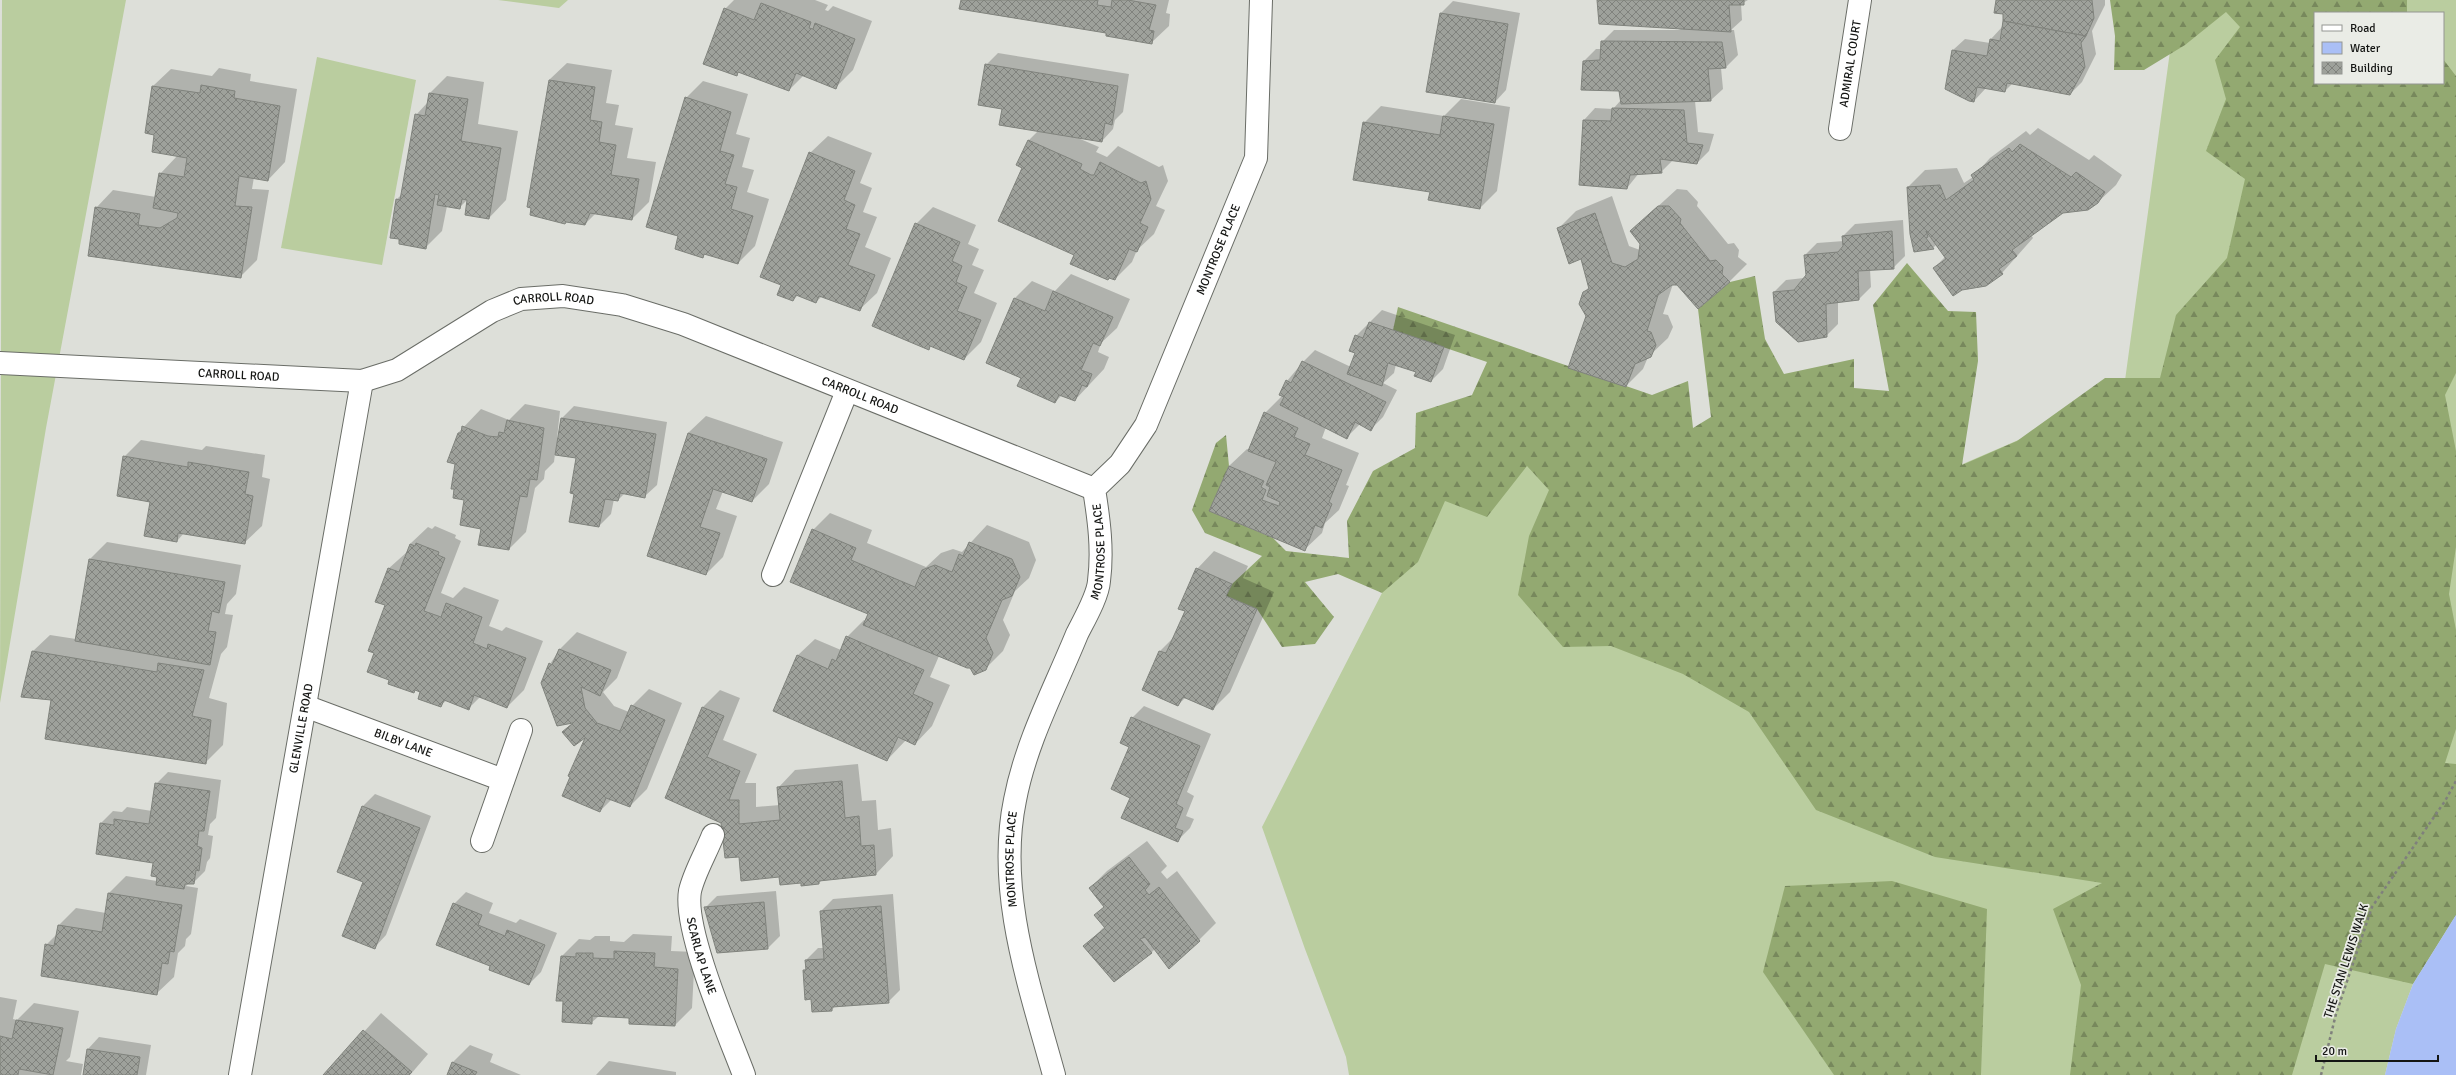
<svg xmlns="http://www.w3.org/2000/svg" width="2456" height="1075" viewBox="0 0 2456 1075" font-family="Signika,sans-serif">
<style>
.grass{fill:#bacd9f;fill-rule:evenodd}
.forest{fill:url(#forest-firs)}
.water{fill:#aabff6}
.shadow{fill:#0003}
.building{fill:url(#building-cross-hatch);stroke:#80837d}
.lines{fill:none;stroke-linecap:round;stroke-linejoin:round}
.minor-casing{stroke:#6a6d67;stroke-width:24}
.path{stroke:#7f807c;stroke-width:2.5;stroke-dasharray:3 3;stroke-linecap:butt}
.minor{stroke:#fff;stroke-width:22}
.labels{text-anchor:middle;stroke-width:3.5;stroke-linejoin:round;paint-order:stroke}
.street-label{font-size:12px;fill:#141513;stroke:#eaece6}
</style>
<defs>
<pattern id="forest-firs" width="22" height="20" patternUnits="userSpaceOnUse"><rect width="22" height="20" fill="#93a971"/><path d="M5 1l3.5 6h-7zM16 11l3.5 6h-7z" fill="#77885c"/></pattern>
<pattern id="building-cross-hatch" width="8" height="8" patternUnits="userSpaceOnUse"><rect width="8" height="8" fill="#9ea19b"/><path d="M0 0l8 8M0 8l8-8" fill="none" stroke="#80827d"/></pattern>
</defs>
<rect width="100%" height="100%" fill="#dddfd9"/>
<g class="grass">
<polygon points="2,0 126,0 46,428 0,703"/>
<polygon points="498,0 568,0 559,8"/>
<path d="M2177,0h279v915l-43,69 -17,45 -11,46h-1036l-3,-18 -41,-108 -43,-122 120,-234 45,-101 138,-96 13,216 350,-133 195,-84zM2315,13h128v70h-128z"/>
<polygon points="317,57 416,80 382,265 281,248"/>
</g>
<g class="forest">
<polygon points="2110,0 2407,0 2407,13 2315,13 2315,83 2443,83 2443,59 2456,76 2456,373 2445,395 2456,451 2456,547 2449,594 2456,630 2456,729 2445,763 2456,764 2456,915 2413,984 2325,964 2292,1075 2070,1075 2081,985 2053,909 2102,883 1935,857 1816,810 1749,712 1683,674 1611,646 1563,647 1518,595 1529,536 1549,490 1527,466 1487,517 1445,501 1418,562 1382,593 1338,574 1305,582 1334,617 1315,644 1282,647 1257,609 1226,596 1232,584 1262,556 1205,533 1192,510 1216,443 1226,435 1229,466 1210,511 1273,538 1286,551 1349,558 1347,521 1373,471 1415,448 1416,413 1472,395 1487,362 1393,330 1398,307 1652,395 1688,381 1693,428 1711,417 1698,309 1730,282 1755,276 1765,339 1784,374 1854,359 1854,388 1889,391 1873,305 1907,263 1948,311 1976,312 1978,361 1962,465 2017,441 2105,378 2160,378 2176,315 2227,258 2245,179 2206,151 2226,99 2215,60 2240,27 2226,12 2185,45 2144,70 2114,70 2115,36"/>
<polygon points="1892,881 1987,909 1981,1075 1834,1075 1763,972 1785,886"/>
</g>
<polygon class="water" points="2456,915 2456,1075 2385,1075 2396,1029 2413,984"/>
<g class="shadow">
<polygon points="734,0 815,0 828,5 825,10 828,11 833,6 872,21 853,70 836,87 804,75 789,90 740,71 736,75 725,9"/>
<polygon points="962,0 1169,0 1166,13 1170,14 1169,26 1151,43"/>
<polygon points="1598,0 1748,0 1741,4 1742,20 1731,30 1734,30 1738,55 1726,67 1721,68 1723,89 1711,100 1695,101 1698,132 1714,134 1709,151 1697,163 1673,160 1661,172 1639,173 1627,188 1584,120 1595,108 1613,109 1621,100 1620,90 1584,61 1596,49 1602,49 1602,42 1614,30 1681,30"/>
<polygon points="1997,0 2105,0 2105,5 2092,31 2096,54 2082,82 2070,94 2013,83 2005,91 1986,88 1974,101 1953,50 1965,39 1990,43 1991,39 2002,27 2004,13"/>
<polygon points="1453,1 1520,13 1506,90 1495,102 1441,13"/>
<polygon points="998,53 1129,74 1123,112 1115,120 1113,129 1102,141 1078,138 1099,147 1096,152 1107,157 1118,146 1159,167 1163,165 1168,181 1156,206 1165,210 1154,234 1137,250 1132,262 1115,279 1075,254 1023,167 1028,141 1038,131 1003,108 986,65"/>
<polygon points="567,63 612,70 606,103 619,105 615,125 633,128 627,158 656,162 649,202 632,219 596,213 585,224 549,80"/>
<polygon points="219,68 251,74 250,81 297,89 285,162 268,180 254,177 252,189 269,190 257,260 240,277 96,208 113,190 156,197 160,174 178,155 156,134 153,86 171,69 212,76"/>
<polygon points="447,76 484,82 478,124 518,131 506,200 489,218 468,199 459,208 447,206 442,231 425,248 397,199 402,194 416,115 428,102 430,93"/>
<polygon points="703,81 748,94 736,134 750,138 742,167 754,170 747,192 769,199 755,246 738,263 706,253 703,257 680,236 686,98"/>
<polygon points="1461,99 1510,107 1497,191 1480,208 1431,191 1364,123 1381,106 1444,116"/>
<polygon points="2038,128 2089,160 2094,155 2122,175 2116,185 2098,202 2062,212 2031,235 2033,238 2002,273 1934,268 1946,256 1937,244 1933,248 1915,251 1908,187 1925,170 1957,168 1964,183 1973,177 1990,158 2026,131 2030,135"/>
<polygon points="828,136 872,153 860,183 872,188 863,212 877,217 865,247 891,258 877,293 859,310 822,296 816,302 798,295 793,300 782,284 810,153"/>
<polygon points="1677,189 1687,190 1698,202 1697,206 1728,244 1734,243 1739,250 1738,257 1747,264 1729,282 1673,284 1663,314 1668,315 1673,327 1668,338 1648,357 1643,369 1626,386 1587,316 1584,292 1590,286 1582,258 1559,228 1576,211 1612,196 1629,246 1640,250 1641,243 1631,231"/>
<polygon points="933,207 976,225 968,244 979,249 972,265 984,270 974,293 997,303 981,342 964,359 932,345 928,349 916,224"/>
<polygon points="1903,220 1905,256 1893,268 1870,269 1871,287 1859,299 1838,302 1838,324 1826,336 1774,292 1786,280 1804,278 1807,275 1805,255 1817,243 1844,241 1843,236 1855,224"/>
<polygon points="1071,274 1130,299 1117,328 1101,343 1098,352 1109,357 1104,369 1075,400 1062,395 1055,402 1023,377 988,362 1015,298 1032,281 1055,291"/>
<polygon points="1382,310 1455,335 1443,369 1431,381 1417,372 1396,364 1394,373 1383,383 1397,390 1383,417 1371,429 1360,424 1347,437 1326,427 1322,438 1359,453 1346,485 1349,486 1339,510 1325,523 1322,533 1304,550 1229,466 1247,449 1250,450 1265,413 1283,395 1287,381 1303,362 1315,350 1351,367 1356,352 1356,336"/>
<polygon points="525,404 560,411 557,438 559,438 562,418 574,406 667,422 657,485 645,496 625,493 618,500 614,499 611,514 599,526 575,493 577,457 555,454 554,462 545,471 544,479 535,488 526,532 509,549 482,529 465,499 457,463 458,433 481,409 509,420"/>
<polygon points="706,416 783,442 769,484 752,501 723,491 716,509 737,516 723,557 706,574 648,555 688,433"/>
<polygon points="141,440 202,450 206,446 265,455 262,477 270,479 262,526 244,543 184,533 177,541 124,457"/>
<polygon points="830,513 872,530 867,543 926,567 941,553 953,549 962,552 987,525 1029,542 1036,560 1029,578 1015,591 1003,620 1010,635 1003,651 985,669 939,656 930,677 950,685 932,726 915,744 906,740 887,760 797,656 815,639 841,650 847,637 864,620 866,621 869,613 813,530"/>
<polygon points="435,526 456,535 455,538 461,541 441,593 453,598 464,587 499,600 489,626 502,631 506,627 543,641 524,690 507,707 480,697 469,708 447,700 440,706 422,691 416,689 414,692 391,679 376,652 387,605 388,569 407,552 410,544 428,527 432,529"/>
<polygon points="107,542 241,565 236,594 227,604 225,614 233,615 227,647 221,654 209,698 227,703 223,745 205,763 52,699 32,652 50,635 76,639 90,559"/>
<polygon points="1214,551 1248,566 1243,578 1274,592 1230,692 1213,709 1186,697 1178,705 1143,689 1160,651 1175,636 1186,611 1197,569"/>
<polygon points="577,632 627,652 617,678 603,692 614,706 629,712 632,706 649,689 682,703 647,789 630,806 612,799 600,811 587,735 564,732 574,722 550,664 560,649"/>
<polygon points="720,690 740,698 723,740 757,754 745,783 756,783 756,807 780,805 778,788 795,770 858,764 862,801 876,800 878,830 891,828 893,856 876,874 822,880 819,883 802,882 780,876 740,856 722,823 666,797 703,707"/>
<polygon points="1144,706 1211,734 1187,792 1194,796 1186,816 1194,819 1190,828 1178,840 1131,797 1132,718"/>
<polygon points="168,772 221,780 216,818 210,824 208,835 213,836 210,858 207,862 205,871 193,883 189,883 186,886 198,888 191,934 186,939 185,946 178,953 174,977 156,994 46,945 57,934 59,925 76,908 106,913 109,893 126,876 157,881 154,862 97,853 101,823 113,811 122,812 127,807 152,811 156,784"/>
<polygon points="375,794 431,816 386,935 375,947 364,882 338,871 363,806"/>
<polygon points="1147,841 1167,866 1161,872 1167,879 1177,871 1216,923 1199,940 1155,949 1151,953 1085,946 1105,926 1105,906 1090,888 1107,871"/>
<polygon points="776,891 780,936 768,948 705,908 717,896"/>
<polygon points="466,892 493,903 489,913 516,923 520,919 557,933 541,972 529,984 454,904"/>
<polygon points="893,894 900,990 888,1002 836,1005 832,1010 811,998 806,999 804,970 807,967 806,960 818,948 824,948 821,911 833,899"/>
<polygon points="633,934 672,936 671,951 695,952 692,1008 675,1025 630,1017 599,1016 591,1023 565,1000 557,1000 562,956 579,939 590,940 595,936 610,936 610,941 624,942"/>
<polygon points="0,997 17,1000 13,1019 17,1020 34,1003 79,1011 70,1057 66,1061 83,1064 81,1075 0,1075"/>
<polygon points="381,1013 428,1054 410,1075 325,1075"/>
<polygon points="99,1037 151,1045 146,1075 84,1075 88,1049"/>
<polygon points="470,1045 493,1054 490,1062 521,1075 448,1075 453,1062"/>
<polygon points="609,1061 676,1072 676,1075 596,1075"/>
</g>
<g class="building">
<polygon points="961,0 1098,0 1097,5 1111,7 1112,0 1128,0 1156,5 1149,30 1154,31 1152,44 1106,36 1106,33 959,9"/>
<polygon points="1597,0 1744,0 1744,5 1729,5 1731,32 1599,24"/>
<polygon points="1996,0 2092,0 2094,18 2086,36 2003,21 2003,14 1994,13"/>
<polygon points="761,3 811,22 809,28 813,29 815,23 855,39 836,89 796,73 789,91 738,72 737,76 703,64 724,8 754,20"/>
<polygon points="1440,13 1508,24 1495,103 1426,92"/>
<polygon points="2003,21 2086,36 2081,43 2085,67 2070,95 2007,83 2005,92 1977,87 1974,102 1969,101 1945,89 1952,50 1987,56 1990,39 2000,41"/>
<polygon points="1601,41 1722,42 1726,68 1708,69 1711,101 1621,104 1619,91 1581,90 1583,61 1600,60"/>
<polygon points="985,64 1118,86 1112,125 1105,123 1102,142 999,125 1002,109 978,105"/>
<polygon points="549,80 595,87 590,120 602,122 599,142 616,145 611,175 639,179 632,220 590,213 585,225 566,222 565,224 530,215 531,208 527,207"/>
<polygon points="201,85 235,91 234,98 280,106 268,181 239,176 235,206 252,207 241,278 88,256 95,207 140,214 138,225 160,228 177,218 178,213 153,208 159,173 184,177 187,158 152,152 154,135 145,133 152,86 200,93"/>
<polygon points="429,93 468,99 461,141 501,148 489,219 465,215 467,200 462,199 460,209 437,205 439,195 435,194 426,249 399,244 399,239 390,238 396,199 400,200 415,114 425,116"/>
<polygon points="685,97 731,112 720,151 734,155 725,184 737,187 731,209 753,216 738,264 704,254 703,258 675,249 678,236 646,227"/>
<polygon points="1612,108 1684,110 1687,143 1703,145 1697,164 1660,159 1662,173 1630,175 1627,189 1579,185 1583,120 1611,121"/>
<polygon points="1443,116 1494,124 1480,209 1428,200 1430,192 1353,180 1363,122 1440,135"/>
<polygon points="1028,140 1082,164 1080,169 1091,175 1094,175 1100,162 1141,183 1146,181 1151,199 1140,223 1148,227 1137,252 1129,249 1115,280 1109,278 1108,280 1070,264 1074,255 998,221 1022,168 1016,165"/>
<polygon points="2020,144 2071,177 2076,172 2105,192 2098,203 2088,210 2063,213 2012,250 2017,256 1999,269 2003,274 1986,286 1962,290 1953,296 1933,268 1946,259 1926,231 1928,237 1926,238 1934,249 1914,252 1910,234 1907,187 1940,185 1946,200 1974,180 1971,175 2009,148 2012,152"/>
<polygon points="809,152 855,171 844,200 855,205 846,229 860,234 848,265 875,275 860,311 819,296 816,303 796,295 793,301 777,295 781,285 760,277"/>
<polygon points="1658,206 1669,206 1681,219 1680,223 1710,261 1716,260 1723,267 1722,274 1730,282 1698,309 1677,285 1672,285 1658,295 1647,331 1651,332 1656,345 1651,357 1635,364 1626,387 1568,368 1586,316 1579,304 1583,292 1589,289 1581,259 1569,264 1557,228 1595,213 1612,263 1625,267 1638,259 1640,244 1630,231"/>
<polygon points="915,223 960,242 952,261 962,266 956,282 967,287 957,311 981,320 964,360 930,346 929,350 872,326"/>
<polygon points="1892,231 1894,269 1858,271 1859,300 1826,304 1827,337 1798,342 1776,322 1773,292 1794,290 1806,275 1804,255 1838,252 1843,246 1842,236"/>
<polygon points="1053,291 1113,317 1100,346 1093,343 1081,370 1092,374 1087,387 1082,385 1075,401 1059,395 1055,403 1017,386 1021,378 986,363 1014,298 1045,311"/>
<polygon points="1369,322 1444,347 1431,382 1414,376 1416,372 1388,363 1382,386 1347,374 1355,353 1349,351 1355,335 1363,338"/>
<polygon points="1302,361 1386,402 1371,431 1355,422 1347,439 1280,405 1284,397 1279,395 1286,380 1291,383"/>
<polygon points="1264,412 1298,428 1294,437 1310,444 1305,455 1342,470 1329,502 1332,504 1322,528 1315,525 1305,551 1209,511 1229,466 1264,481 1261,487 1266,490 1262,500 1279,506 1280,502 1267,496 1270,487 1266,485 1276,462 1248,451"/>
<polygon points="561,418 656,434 645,498 620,493 618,501 605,499 599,527 569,522 574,494 570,493 576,458 555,455"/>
<polygon points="507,420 544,428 537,480 530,479 527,497 520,496 509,550 478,545 481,529 460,525 464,500 453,498 454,489 451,489 455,464 447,462 458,433 461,433 462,426 488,436 498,437 499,432 504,433"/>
<polygon points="688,433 767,459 752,502 713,489 700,527 720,533 706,575 647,556"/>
<polygon points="123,456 188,467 188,462 249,472 245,494 253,496 245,544 178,533 177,542 144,536 150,502 117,496"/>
<polygon points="812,529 856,548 851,560 915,587 922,570 935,565 952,572 959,554 963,556 969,542 1012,559 1020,577 1012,596 1002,600 986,638 993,653 986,670 974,675 970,668 967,668 863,625 868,614 790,582"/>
<polygon points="416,543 439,552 438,555 445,558 424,611 441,617 446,603 482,617 473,643 487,649 488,644 526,658 507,708 474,695 469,710 444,700 441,707 418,699 420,692 415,690 414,693 388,684 389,680 367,672 374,653 368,651 385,605 375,602 388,568 399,572 410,544 415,546"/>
<polygon points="89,559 225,582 219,613 212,611 208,631 216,632 210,665 75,641"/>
<polygon points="1196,568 1232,584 1226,596 1257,609 1213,710 1183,697 1178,706 1142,690 1159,651 1166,653 1185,611 1178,609"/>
<polygon points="846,636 924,670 913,694 933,703 915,745 898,737 887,761 773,711 797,655 828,669 832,659 836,661"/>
<polygon points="559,649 611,670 600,696 581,687 585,708 597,723 620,731 631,705 665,720 630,807 606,798 600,812 562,796 570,777 568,776 585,738 574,746 562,732 573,723 557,726 541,683 549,663 552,665"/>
<polygon points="32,651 157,672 158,663 204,670 192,716 211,720 206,764 45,739 51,700 21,697"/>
<polygon points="702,707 724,716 707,757 740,771 729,800 739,800 739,824 780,820 777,787 842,781 845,818 859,816 861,846 874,845 876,875 819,881 819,884 801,886 801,883 780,885 779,877 741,881 739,857 725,858 721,823 665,798"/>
<polygon points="1131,717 1200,746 1176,804 1183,808 1175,828 1183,831 1178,842 1121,818 1130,798 1111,789 1129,747 1120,743"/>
<polygon points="155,783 210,791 204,831 199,831 197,846 202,848 199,871 196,870 194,884 185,884 184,889 156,885 157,877 151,876 153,863 96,854 100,823 114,825 114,819 149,824"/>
<polygon points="362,806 420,828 375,949 342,936 363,882 337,872"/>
<polygon points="1129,857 1150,884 1145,890 1149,895 1159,887 1200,941 1169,969 1145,937 1140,939 1152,953 1114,982 1083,946 1105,928 1094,915 1104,907 1089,888"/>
<polygon points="108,893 182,905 174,952 170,951 168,964 162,963 157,995 41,976 45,944 54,946 58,925 102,932"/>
<polygon points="764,902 768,949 717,953 704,907"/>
<polygon points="453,903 482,915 478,925 505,936 507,930 545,945 529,985 489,970 490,966 436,945"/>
<polygon points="881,906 889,1003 832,1007 832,1011 812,1012 811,999 805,1000 803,970 806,970 805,960 824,959 820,911"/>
<polygon points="614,951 655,953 654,967 678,969 675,1026 629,1024 629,1018 592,1016 592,1024 562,1022 563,1001 556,1001 561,956 576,957 576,953 593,953 593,958 614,959"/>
<polygon points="16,1020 63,1028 53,1075 19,1069 18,1075 0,1075 0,1036 12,1039"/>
<polygon points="363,1030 412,1072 409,1075 323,1075"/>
<polygon points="87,1049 140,1057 137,1075 83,1075"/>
<polygon points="452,1062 477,1072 475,1075 447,1075"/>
</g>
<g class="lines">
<defs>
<g id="minor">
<path id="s1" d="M1840,129l20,-129"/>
<path id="s2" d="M0,363l362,18 35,-11 95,-59 29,-12 42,-3 59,9 61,19 411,165"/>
<polyline points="773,575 847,391"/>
<path id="s3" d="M305,706l198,74"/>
<path id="s4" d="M713,835c-7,18 -19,38 -23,56 -7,39 39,144 54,184"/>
<polyline points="482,841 521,730"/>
<path id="s5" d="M240,1075l122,-694"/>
<path id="s6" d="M1054,1075c-24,-88 -58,-183 -39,-275 11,-58 40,-112 62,-166 7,-14 21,-38 22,-53 4,-31 0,-61 -5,-92l26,-25 26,-39 110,-267 5,-158"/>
</g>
</defs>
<use href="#minor" class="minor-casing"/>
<polyline class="path" points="2321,1075 2336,1014 2372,907 2445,801 2456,781"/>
<use href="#minor" class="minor"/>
</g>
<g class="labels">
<g class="street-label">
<text dy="4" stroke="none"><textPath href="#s1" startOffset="66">ADMIRAL COURT</textPath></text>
<text dy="4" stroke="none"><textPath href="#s6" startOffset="881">MONTROSE PLACE</textPath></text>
<text dy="4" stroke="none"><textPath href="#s2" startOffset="575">CARROLL ROAD</textPath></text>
<text dy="4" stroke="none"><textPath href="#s2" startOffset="239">CARROLL ROAD</textPath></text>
<text dy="4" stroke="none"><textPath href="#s2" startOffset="899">CARROLL ROAD</textPath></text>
<text dy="4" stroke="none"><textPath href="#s6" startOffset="545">MONTROSE PLACE</textPath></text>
<text dy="4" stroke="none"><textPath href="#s5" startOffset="352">GLENVILLE ROAD</textPath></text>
<text dy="4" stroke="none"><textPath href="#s3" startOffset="105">BILBY LANE</textPath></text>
<text dy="4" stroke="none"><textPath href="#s6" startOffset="221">MONTROSE PLACE</textPath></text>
<text dy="4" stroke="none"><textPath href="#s4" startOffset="127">SCARLAP LANE</textPath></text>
<text transform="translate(2346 961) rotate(-72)" y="4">THE STAN LEWIS WALK</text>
</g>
</g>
<rect x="2314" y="12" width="130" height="72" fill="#eaece6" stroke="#949692"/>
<rect x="2322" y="25" width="20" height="6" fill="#ffffff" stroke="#949692"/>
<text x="2350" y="32" font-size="12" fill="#141513">Road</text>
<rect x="2322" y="42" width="20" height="12" fill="#aabff6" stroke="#949692"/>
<text x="2350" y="52" font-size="12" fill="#141513">Water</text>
<rect x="2322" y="62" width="20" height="12" fill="url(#building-cross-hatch)" stroke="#949692"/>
<text x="2350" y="72" font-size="12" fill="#141513">Building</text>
<path d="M2316 1055v6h122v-6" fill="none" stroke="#141513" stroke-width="2"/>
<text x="2322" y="1055" font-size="12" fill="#141513" stroke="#eaece6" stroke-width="3" paint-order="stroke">20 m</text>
</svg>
